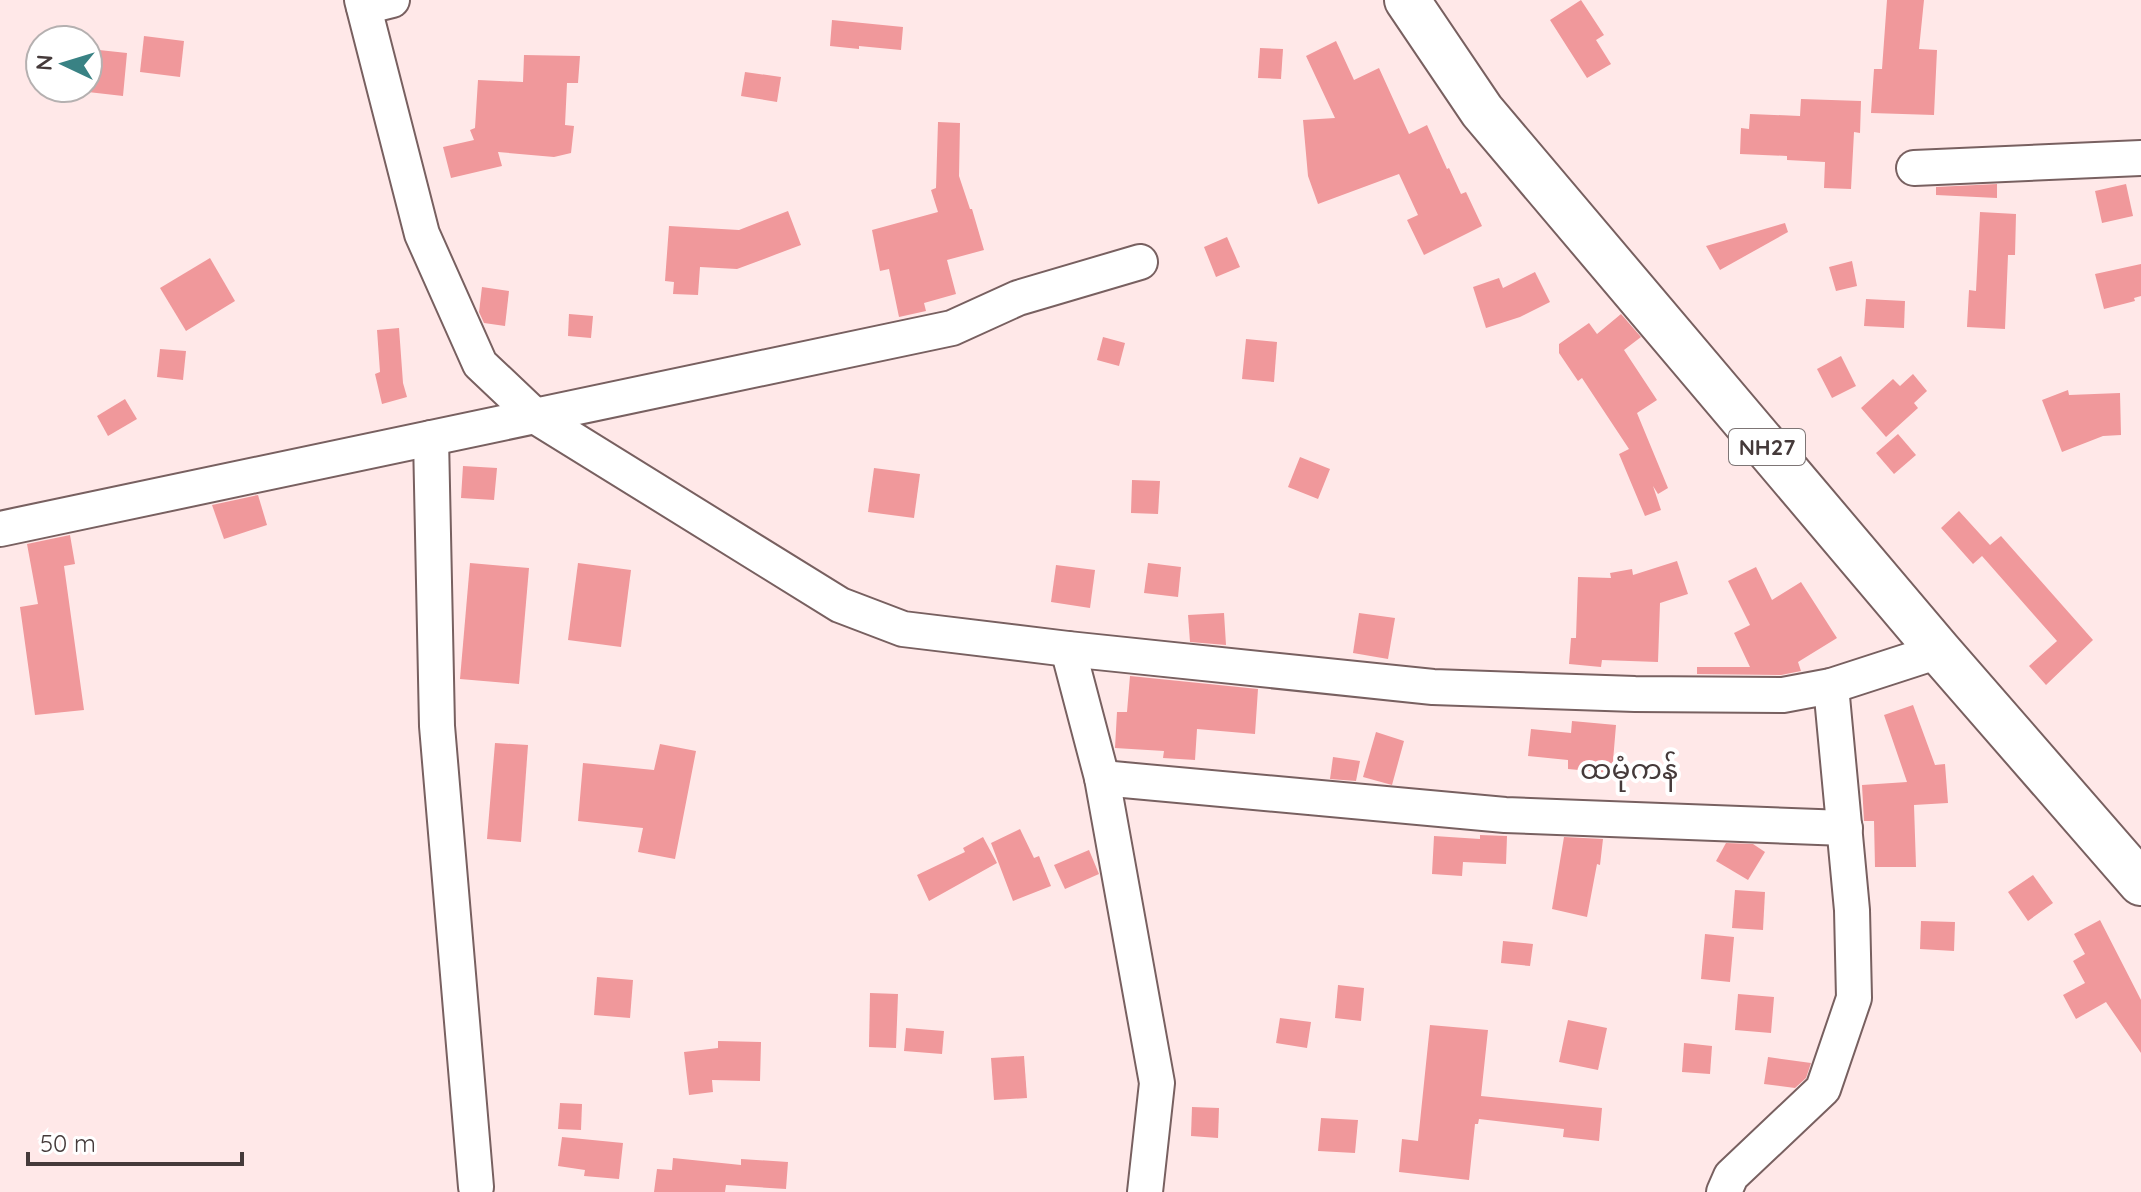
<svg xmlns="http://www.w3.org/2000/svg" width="2141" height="1192" viewBox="0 0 2141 1192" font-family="Quicksand,'Noto Sans Myanmar',sans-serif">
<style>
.building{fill:#f0989b}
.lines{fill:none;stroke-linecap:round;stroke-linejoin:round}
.minor-casing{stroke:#786060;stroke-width:38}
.highway-casing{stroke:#786060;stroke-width:48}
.minor{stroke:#fff;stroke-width:34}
.highway{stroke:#fff;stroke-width:44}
.labels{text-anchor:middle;stroke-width:8;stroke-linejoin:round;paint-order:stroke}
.shield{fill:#fff;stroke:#7d7575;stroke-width:2}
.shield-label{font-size:22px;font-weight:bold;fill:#453a3a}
.quarter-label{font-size:28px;fill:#453a3a;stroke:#fff}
</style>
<rect width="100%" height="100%" fill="#ffe8e8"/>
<g class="building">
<polygon points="1581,0 1604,35 1596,40 1611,64 1587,78 1550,20"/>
<polygon points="1887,0 1924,0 1919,49 1937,50 1934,115 1871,113 1874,69 1882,69"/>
<polygon points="832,20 903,27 901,50 859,46 859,49 830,46"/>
<polygon points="144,36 184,41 180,77 140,72"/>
<polygon points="1336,41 1354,80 1379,68 1409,134 1427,125 1447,169 1449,168 1461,194 1466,192 1482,226 1424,255 1407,220 1418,215 1399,174 1318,204 1308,176 1303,120 1335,118 1306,56"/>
<polygon points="1260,48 1283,49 1281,79 1258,78"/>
<polygon points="99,50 127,53 123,96 88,92 88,64 98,65"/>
<polygon points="524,55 580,56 578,83 567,83 565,125 574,126 571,153 554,157 498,152 502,166 451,178 443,147 474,140 470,130 475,128 478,80 523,82"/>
<polygon points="745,72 781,77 777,102 741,96"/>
<polygon points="1801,99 1861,101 1860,133 1854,132 1851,189 1824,188 1825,162 1787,160 1787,156 1740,154 1741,128 1749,129 1750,114 1800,116"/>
<polygon points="938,122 960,123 959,176 970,209 972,209 984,250 947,260 956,294 924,303 926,311 899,317 889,269 880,271 872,230 938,212 931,190 936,188"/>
<polygon points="1997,184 1997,198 1936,195 1936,187"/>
<polygon points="2126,184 2133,216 2102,223 2095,191"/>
<polygon points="788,211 801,245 737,269 700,267 698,295 673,294 674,282 665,281 669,226 739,230"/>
<polygon points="1980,212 2016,214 2015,255 2008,255 2005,329 1967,327 1969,290 1976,291"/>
<polygon points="1785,223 1788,232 1720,270 1706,246"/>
<polygon points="1227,237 1240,267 1216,277 1204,247"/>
<polygon points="210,258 235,301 186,331 160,288"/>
<polygon points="1852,261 1857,286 1836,291 1829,267"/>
<polygon points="2141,264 2141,296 2134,298 2135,301 2104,309 2095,274"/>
<polygon points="1535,272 1550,302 1520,317 1486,328 1473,287 1499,278 1503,288"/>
<polygon points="482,287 509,291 505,326 484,323 479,312"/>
<polygon points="1866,299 1905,301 1904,328 1864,326"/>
<polygon points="569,314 593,316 591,338 568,336"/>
<polygon points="1621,314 1641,337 1624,350 1657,400 1637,413 1668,488 1658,494 1653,486 1661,510 1645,516 1619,454 1629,449 1582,378 1578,381 1559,353 1559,344 1589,323 1597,334"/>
<polygon points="399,328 403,383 407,397 382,404 375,374 380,372 377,330"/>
<polygon points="1103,337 1125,343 1119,366 1097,360"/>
<polygon points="1246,339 1277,342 1274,382 1242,379"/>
<polygon points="160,349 186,351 183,380 157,377"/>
<polygon points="1841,356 1856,386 1832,398 1817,369"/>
<polygon points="1913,374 1927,391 1914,403 1918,408 1886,437 1861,408 1893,379 1900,386"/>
<polygon points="2068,390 2069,395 2120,393 2121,435 2103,436 2062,452 2042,400"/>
<polygon points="125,399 137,419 108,436 97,416"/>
<polygon points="1898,434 1916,455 1894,474 1876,453"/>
<polygon points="1300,457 1330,469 1318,499 1288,487"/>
<polygon points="463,466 497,468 494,500 461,498"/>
<polygon points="874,468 920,474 914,518 868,512"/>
<polygon points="1132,480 1160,481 1158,514 1131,513"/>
<polygon points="258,495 267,525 224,539 212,505"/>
<polygon points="1959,511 1990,545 2001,536 2093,640 2046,685 2029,666 2057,641 1982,556 1973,564 1941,528"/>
<polygon points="70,535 75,564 64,566 84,710 35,715 20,607 38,604 27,544"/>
<polygon points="1677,561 1688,594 1660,603 1658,662 1602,660 1601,667 1569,664 1571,638 1576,638 1578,577 1611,578 1610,573 1632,569 1633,575"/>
<polygon points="470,563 529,568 519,684 460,679"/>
<polygon points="578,563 631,570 621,647 568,640"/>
<polygon points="1148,563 1181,567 1178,597 1144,593"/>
<polygon points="1056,565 1095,570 1090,608 1051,602"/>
<polygon points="1756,567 1772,600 1801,582 1837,638 1798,662 1801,671 1781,675 1697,674 1697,667 1750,667 1734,633 1750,625 1728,581"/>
<polygon points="1224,613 1226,645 1190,642 1188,615"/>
<polygon points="1359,613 1395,618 1388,659 1353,653"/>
<polygon points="1130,676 1258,689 1255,734 1197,729 1195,760 1163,758 1164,751 1115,748 1117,712 1127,712"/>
<polygon points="1913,705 1935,765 1945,764 1948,803 1914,805 1916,867 1875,867 1874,821 1864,821 1862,785 1907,782 1884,715"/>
<polygon points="1572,721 1616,725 1612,773 1568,769 1568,760 1528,756 1531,729 1571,733"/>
<polygon points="1376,732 1404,741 1392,785 1363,777"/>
<polygon points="495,743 528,745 521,842 487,839"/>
<polygon points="660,744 696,751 675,859 638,852 643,828 578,821 583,763 654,770"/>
<polygon points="1333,757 1360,761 1356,781 1330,779"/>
<polygon points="1020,829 1034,858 1039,856 1051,886 1013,901 991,843"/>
<polygon points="1480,835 1507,836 1506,864 1463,862 1462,876 1432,874 1434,836 1480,839"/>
<polygon points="983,837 997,863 929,901 917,875 965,852 963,848"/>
<polygon points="1564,837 1603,839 1600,865 1597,864 1587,917 1552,909"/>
<polygon points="1726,843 1753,844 1765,852 1748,880 1716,861"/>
<polygon points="1089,850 1099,874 1065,889 1054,865"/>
<polygon points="2033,875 2053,903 2028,921 2008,892"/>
<polygon points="1735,890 1765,892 1763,930 1732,928"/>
<polygon points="2100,920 2141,1000 2141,1053 2106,1002 2076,1019 2063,995 2085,983 2073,961 2085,954 2074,934"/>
<polygon points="1921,921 1955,922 1954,951 1920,949"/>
<polygon points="1705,934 1734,937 1730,982 1701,979"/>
<polygon points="1503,941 1533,944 1530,966 1501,963"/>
<polygon points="597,977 633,980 630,1018 594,1015"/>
<polygon points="1338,985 1364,988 1361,1021 1335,1018"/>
<polygon points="870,993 898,994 896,1048 869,1047"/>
<polygon points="1738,994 1774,997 1771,1033 1735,1030"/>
<polygon points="1280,1018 1311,1022 1307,1048 1276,1043"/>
<polygon points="1568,1020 1607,1028 1598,1070 1559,1062"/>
<polygon points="1430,1025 1488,1030 1481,1096 1602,1108 1599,1141 1563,1137 1564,1129 1479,1119 1478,1124 1475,1124 1469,1180 1399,1172 1402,1139 1418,1141"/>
<polygon points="906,1028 944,1031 942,1054 904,1051"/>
<polygon points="718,1041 761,1042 760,1081 712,1080 713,1092 689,1095 684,1052 718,1048"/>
<polygon points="1684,1043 1712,1046 1710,1074 1682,1072"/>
<polygon points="1024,1056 1027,1098 994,1100 991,1058"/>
<polygon points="1768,1057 1811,1063 1806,1078 1795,1088 1764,1084"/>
<polygon points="560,1103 582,1104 581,1130 558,1129"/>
<polygon points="1192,1107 1219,1108 1218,1138 1191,1136"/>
<polygon points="1321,1118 1358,1120 1355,1153 1318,1151"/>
<polygon points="562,1137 623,1143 619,1179 584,1176 585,1170 558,1166"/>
<polygon points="673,1158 741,1165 741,1159 788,1162 786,1189 726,1185 725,1192 654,1192 657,1169 672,1170"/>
</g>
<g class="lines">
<defs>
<g id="minor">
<polyline points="362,0 422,234 480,364 535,416 840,605 903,629 1068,649 1433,687 1635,694 1783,695 1831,686 1939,651"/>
<polyline points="364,7 392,0"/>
<polyline points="1914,168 2141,158"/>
<polyline points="431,438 437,726 476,1187"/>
<polyline points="0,529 952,328 1018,298 1140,262"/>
<polyline points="1068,649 1102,778 1157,1083 1145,1192"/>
<polyline points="1102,778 1505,815 1845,828"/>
<polyline points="1724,1192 1731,1176 1823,1089 1854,998 1852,910 1831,686"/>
</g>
<polyline id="highway" points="1407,0 1482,111 1939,651 2141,883"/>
</defs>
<use href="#minor" class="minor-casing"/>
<use href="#highway" class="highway-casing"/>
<use href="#minor" class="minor"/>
<use href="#highway" class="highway"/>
</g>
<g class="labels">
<rect class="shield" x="1729" y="429" width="76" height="36" rx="6"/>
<g class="shield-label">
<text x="1767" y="455">NH27</text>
</g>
<g class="quarter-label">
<text x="1629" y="779">ထမုံကန်</text>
</g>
</g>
<g transform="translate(64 64) rotate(274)"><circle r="38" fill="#ffffff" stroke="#b5b0b0" stroke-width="2"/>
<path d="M0-6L14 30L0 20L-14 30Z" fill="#398284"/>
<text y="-12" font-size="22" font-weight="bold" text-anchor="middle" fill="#453a3a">N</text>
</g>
<path d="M28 1152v12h214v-12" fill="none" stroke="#453a3a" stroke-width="4"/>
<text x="40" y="1152" font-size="24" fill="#453a3a" stroke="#ffffff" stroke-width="6" paint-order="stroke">50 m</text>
</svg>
